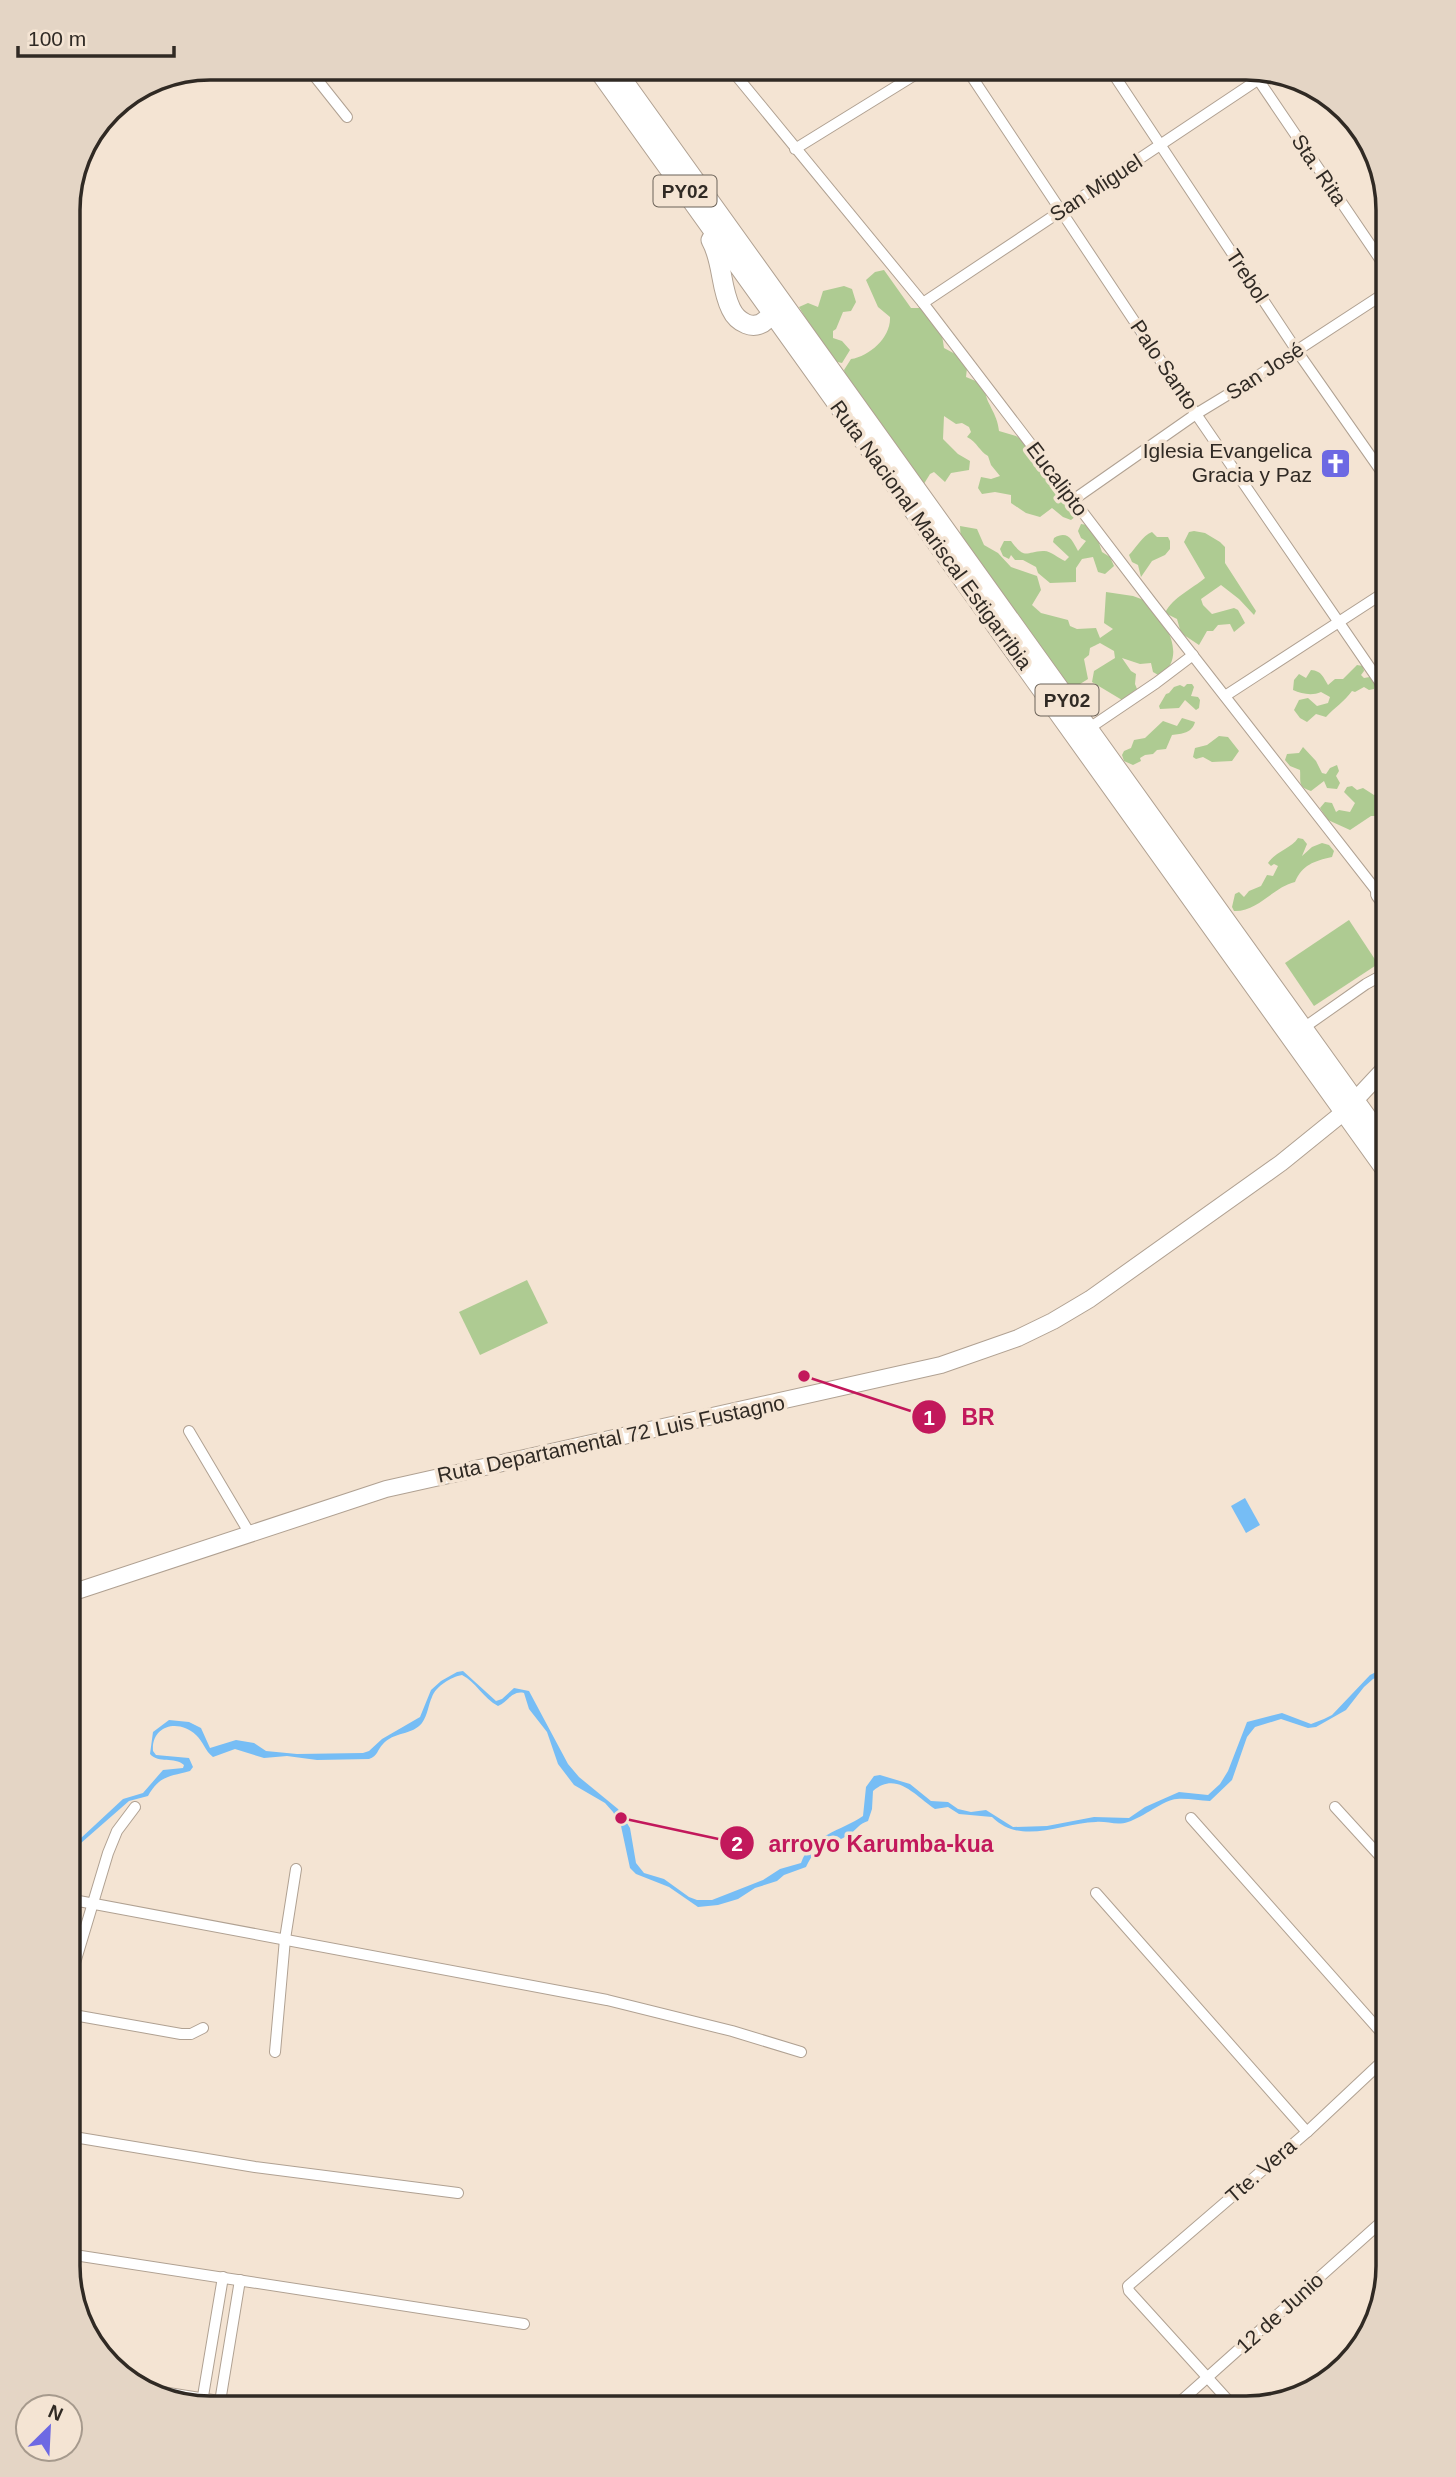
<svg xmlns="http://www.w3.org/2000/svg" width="1456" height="2477" viewBox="0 0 1456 2477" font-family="Arial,sans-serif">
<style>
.green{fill:#aecb92}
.water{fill:#76bdf5}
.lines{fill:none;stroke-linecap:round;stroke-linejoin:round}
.street-casing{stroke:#b0a192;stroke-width:12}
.secondary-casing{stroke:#b0a192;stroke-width:18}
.highway-casing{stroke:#b0a192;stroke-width:21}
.street{stroke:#fff;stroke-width:10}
.secondary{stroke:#fff;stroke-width:16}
.highway{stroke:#fff;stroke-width:19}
.labels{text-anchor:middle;stroke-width:7;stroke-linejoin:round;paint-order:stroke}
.shield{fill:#f4e4d3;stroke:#6b6258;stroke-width:2}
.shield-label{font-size:19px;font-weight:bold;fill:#302a24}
.street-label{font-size:21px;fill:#302a24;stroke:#f4e4d3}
.poi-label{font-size:21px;fill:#302a24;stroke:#f4e4d3;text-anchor:end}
.rim{fill:none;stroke:#302a24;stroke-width:3.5}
.leader{fill:none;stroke:#c2185b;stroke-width:2.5}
.callout-dot{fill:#c2185b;stroke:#f4e4d3;stroke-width:2.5}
.mark-label{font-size:21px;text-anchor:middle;font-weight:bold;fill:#fff}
.callout-label{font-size:23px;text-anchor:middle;font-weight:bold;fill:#c2185b;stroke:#f4e4d3;stroke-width:7;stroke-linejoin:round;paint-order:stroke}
</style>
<rect width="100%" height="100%" fill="#f4e4d3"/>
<g class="green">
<path d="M884,270l27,38h11l20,27 2,13 15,8 8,12 -1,9 12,5 7,8c1,14 12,22 14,41l17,5 8,6 52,74 -5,4 -8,-3 -11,-9 -12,9 -14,-4 -15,-10v-8l-16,-3 -13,2 -4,-6 3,-11 10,2 9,-3 -9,-11 -3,-9c-9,-5 -10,-13 -21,-19l4,-5 -2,-5 -7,-4 -6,1 -12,-8 -1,23 15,15 12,7 -1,9 -18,3 -6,9 -11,-10 -4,2 -8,13 -73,-99 -5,-18 7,-11c19,-3 40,-22 39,-42l-12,-10 -12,-27 9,-8z"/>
<polygon points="844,286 852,289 856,302 851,311 843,312 836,329 833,331 833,338 842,341 850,350 842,363 833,361 806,331 808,322 799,307 808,303 818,307 823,291"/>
<path d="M1081,524l6,1 10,12 5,15 8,5 4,9 -9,8 -7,-2 -5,-15 -11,2 -6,9v14l-26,1 -12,-10 -2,-6 -13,-7h-8l-4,-5 -2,4 -6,-3 -3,-7 4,-8h7c14,19 14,11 32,10 7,-1 15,7 22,10l4,-4 -16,-15 1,-4c14,-8 18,2 24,13l8,-10 -5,-3 -3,-7z"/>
<path d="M960,526l17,3 7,16 14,8 13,14 26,9 4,14 -9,15 9,8 27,7 2,6 7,3 19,-1 4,10 13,-9 -9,-6 2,-31 27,4 19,7c13,21 36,53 8,73l-7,-4 -2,-9 -11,1 -18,-6 9,13 5,3 -1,10 2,5 -15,11 -30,-18 2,-11 21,-13 -1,-7 -14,-8 -10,5 -1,7 -5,4 4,20 -16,10 -14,-14 -97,-133z"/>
<path d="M1194,531l11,2 15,9 5,5v16l31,48 -2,4 -15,-16 -18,-14 -20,14 2,6 9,9 22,-6 4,2 7,13 -11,9 -4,-8 -12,1 -5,6h-6l-8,14 -18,-12 -4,-14 -12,-6c8,-16 27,-24 40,-35l-21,-36 5,-10z"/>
<path d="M1152,532l5,5h11l2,4v8l-5,6 -13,6 -11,16 -3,-12 -6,-3 -3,-7c7,-7 13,-19 23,-23z"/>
<path d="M1357,665l6,1 1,5 -3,4 3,3 6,-1 5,8 -1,4 -5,1 -5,-3 -9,5 -3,-1c-7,10 -18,17 -26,26l-10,-3 -9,8 -7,-4 -6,-8 5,-10 9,-2 9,8 11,-3 2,-6 -9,-5c-9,4 -19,2 -28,-2l1,-10 5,-6 7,4 5,-8c11,1 12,7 17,15l7,-6h8z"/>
<polygon points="1187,684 1192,684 1194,687 1191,696 1198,697 1200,700 1199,708 1196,710 1185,700 1179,708 1160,709 1159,706 1166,694 1169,693 1174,687 1180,685 1184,687"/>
<path d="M1182,718l13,4c-3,11 -13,12 -23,13l-6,14 -9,1 -4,4 -8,1 -5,3 1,3 -8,4 -9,-4 -2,-6 2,-4 7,-3 3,-8 11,-2 18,-17 14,5z"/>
<polygon points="1219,736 1228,737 1239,751 1232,761 1212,762 1203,757 1196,759 1193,757 1195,748 1207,745"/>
<path d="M1303,747l13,14 6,12 4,1 4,-6 7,-3 2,6 -3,5 4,7 -3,6 -10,-1 -3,-7 -13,10c-14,-4 -10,-10 -11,-21l-10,-4 -5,-6 2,-6 12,-1z"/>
<polygon points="1384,785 1388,787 1386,813 1381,816 1371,816 1350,830 1328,820 1320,808 1325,802 1332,803 1336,812 1339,810 1350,812 1355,803 1344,792 1347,787 1352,786 1357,790 1363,788 1374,795 1382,792 1381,788"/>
<path d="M1298,838l5,1 4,5 -5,12 10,-9 10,-4 7,2 5,6 -2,6c-18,4 -30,8 -37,25 -22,5 -37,30 -61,29l-2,-4 3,-13 4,-2 5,5 5,-6 12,-5 6,-11 6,1 5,-10 -4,-2 -3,2 -3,-3c8,-12 24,-15 30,-25z"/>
<polygon points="1349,920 1378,964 1314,1006 1285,963"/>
<polygon points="527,1280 548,1323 480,1355 459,1312"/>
</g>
<g class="water">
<polygon points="1245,1498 1260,1525 1246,1533 1231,1506"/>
<path d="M1388,1666v7l-15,6 -9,8 -18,23 -30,17 -8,1 -27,-9 -26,8 -8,10 -15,43 -22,21c-11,0 -22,-3 -33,-2 -14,1 -33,18 -49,23 -11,4 -21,-1 -32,0 -35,1 -75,24 -104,-5l-33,-3 -11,-7 -13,2c-19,-12 -38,-39 -62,-18l-1,18 -4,12c-9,3 -11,8 -18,13 -21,14 -30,4 -44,33l-22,8 -7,6 -22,7 -17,11 -20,6 -20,2 -29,-20 -33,-13 -6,-6 -9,-42 -8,-14 -8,-9 -31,-18 -16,-21 -11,-32 -18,-23 -5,-16c-12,-3 -16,9 -26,13 -15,-8 -22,-24 -36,-31 -11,2 -26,11 -30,22 -4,9 -4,17 -10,26 -9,12 -29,9 -39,21 -6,6 -5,12 -14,15l-52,1 -30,-4 -23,2 -29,-9 -22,8c-8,-6 -10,-16 -17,-22 -18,-17 -45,-9 -43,16l3,4 33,3 4,9 -3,4c-21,6 -30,4 -42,25l-19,5 -48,42 -13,4v-5l13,-4 42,-39 20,-6 20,-23 20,-2 1,-3c-10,-9 -25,-1 -34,-11l3,-22 16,-12 20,2 12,6 9,20 26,-8 18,3 12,8 31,3 66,-1 6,-2 13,-12 38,-22 11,-27 10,-9 16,-9 6,-1 33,30 6,-2 12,-11 15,3 39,73 11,13 39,32 12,19 6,35 8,10 20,6 25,18 8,3h15l51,-20 17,-11 21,-6c10,-28 40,-32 62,-47l3,-29 8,-11 6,-1 30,9 21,17 17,1 10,7 13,3 15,-2 27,17 34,-1 47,-9 35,1 16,-11 34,-15 29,3 12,-11 8,-13 19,-49 35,-9 29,11 13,-5 8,-4 38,-40z"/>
</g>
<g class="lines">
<defs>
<g id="street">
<polyline points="308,68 347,117"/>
<polyline points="730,68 923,303 1152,603 1379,894"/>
<polyline points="966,68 1196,414 1388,694"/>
<polyline points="1110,69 1297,351 1388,481"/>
<polyline points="1251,69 1388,271"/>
<polyline points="795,149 926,68"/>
<polyline points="923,303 1268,73"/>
<polyline points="1073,500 1196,414 1247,383 1388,291"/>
<polyline points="1225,696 1388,590"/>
<polyline points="1088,729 1156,683 1193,655"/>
<polyline points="1302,1029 1366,984 1388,972"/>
<polyline points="189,1431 250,1534"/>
<polyline points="1335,1807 1388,1865"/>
<polyline points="1191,1818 1388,2040"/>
<polyline points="1096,1893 1307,2132"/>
<polyline points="68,1899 607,2000 732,2031 801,2052"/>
<polyline points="68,1986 108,1853 117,1831 135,1807"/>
<polyline points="68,2014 181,2034 191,2034 203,2028"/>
<polyline points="275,2052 285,1939 296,1869"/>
<polyline points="68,2136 255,2167 458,2193"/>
<polyline points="68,2254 524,2324"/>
<polyline points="143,2389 264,2408"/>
<polyline points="201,2408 223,2277"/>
<polyline points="219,2408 240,2280"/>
<polyline points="1172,2409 1388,2216"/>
<polyline points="1236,2409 1129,2291 1128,2286 1307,2132 1388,2056"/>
</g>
<g id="secondary">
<polyline points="1388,906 1379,894 1388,888"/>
<polyline points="68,1594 386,1489 941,1365 1018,1338 1053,1321 1090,1299 1281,1163 1344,1112 1388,1065"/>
</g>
<g id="highway">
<polyline points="597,68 1388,1173"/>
<polyline points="614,68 1388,1147"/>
<path d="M711,240c12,21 9,47 20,69 6,13 23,23 35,11 6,-5 10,-9 12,-18"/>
</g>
</defs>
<use href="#street" class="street-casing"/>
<use href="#secondary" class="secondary-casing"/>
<use href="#highway" class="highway-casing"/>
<use href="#street" class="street"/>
<use href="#secondary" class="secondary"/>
<use href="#highway" class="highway"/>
</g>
<defs>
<symbol id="church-square" viewBox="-11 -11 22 22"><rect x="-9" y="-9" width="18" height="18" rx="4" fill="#6d69e3" stroke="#f4e4d3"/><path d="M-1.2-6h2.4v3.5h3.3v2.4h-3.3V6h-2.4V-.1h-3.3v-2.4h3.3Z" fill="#fff"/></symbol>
</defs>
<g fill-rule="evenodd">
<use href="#church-square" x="1318" y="446" width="35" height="35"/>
</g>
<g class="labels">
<g class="shield">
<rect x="653.5" y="175.5" width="63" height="31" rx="5"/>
<rect x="1035.5" y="684.5" width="63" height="31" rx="5"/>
</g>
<g class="shield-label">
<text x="685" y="198">PY02</text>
<text x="1067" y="707">PY02</text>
</g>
<g class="street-label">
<text transform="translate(1319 170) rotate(56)" y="7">Sta. Rita</text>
<text transform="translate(1096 188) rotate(-33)" y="7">San Miguel</text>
<text transform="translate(1247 276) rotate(57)" y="7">Trebol</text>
<text transform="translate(1164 365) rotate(56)" y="7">Palo Santo</text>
<text transform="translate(1265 371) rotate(-33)" y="7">San José</text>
<text transform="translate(1057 479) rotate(53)" y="7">Eucalipto</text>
<text transform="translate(931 535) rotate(54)" y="7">Ruta Nacional Mariscal Estigarribia</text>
<text transform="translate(611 1439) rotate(-12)" y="7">Ruta Departamental 72 Luis Fustagno</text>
<text transform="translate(1261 2171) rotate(-41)" y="7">Tte. Vera</text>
<text transform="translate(1280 2313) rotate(-42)" y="7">12 de Junio</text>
</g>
<g class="poi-label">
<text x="1312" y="458">Iglesia Evangelica<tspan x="1312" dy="24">Gracia y Paz</tspan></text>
</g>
</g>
<path d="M0 0H1456V2477H0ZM210 80H1246A130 130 0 0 1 1376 210V2266A130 130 0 0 1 1246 2396H210A130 130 0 0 1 80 2266V210A130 130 0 0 1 210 80Z" fill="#e4d5c5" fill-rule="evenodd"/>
<path class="rim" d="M210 80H1246A130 130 0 0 1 1376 210V2266A130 130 0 0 1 1246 2396H210A130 130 0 0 1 80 2266V210A130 130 0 0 1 210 80Z"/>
<path class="leader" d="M804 1376L929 1417M621 1818L737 1843"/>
<g class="callout-dot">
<circle cx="804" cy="1376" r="7"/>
<circle cx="621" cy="1818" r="7"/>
<circle cx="929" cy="1417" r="18"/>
<circle cx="737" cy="1843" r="18"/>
</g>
<g class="mark-label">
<text x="929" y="1425">1</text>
<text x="737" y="1851">2</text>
</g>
<g class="callout-label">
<text x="978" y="1425">BR</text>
<text x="881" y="1852">arroyo Karumba-kua</text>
</g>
<g transform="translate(49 2428) rotate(24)"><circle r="33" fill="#f4e4d3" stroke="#a69a8d" stroke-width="2"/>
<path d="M0-5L12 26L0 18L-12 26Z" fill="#6d69e3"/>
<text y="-10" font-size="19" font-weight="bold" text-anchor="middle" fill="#302a24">N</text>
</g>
<path d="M18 46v10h156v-10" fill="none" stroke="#302a24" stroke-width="3.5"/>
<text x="28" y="46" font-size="21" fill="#302a24" stroke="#f4e4d3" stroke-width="5" paint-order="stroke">100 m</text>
</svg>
